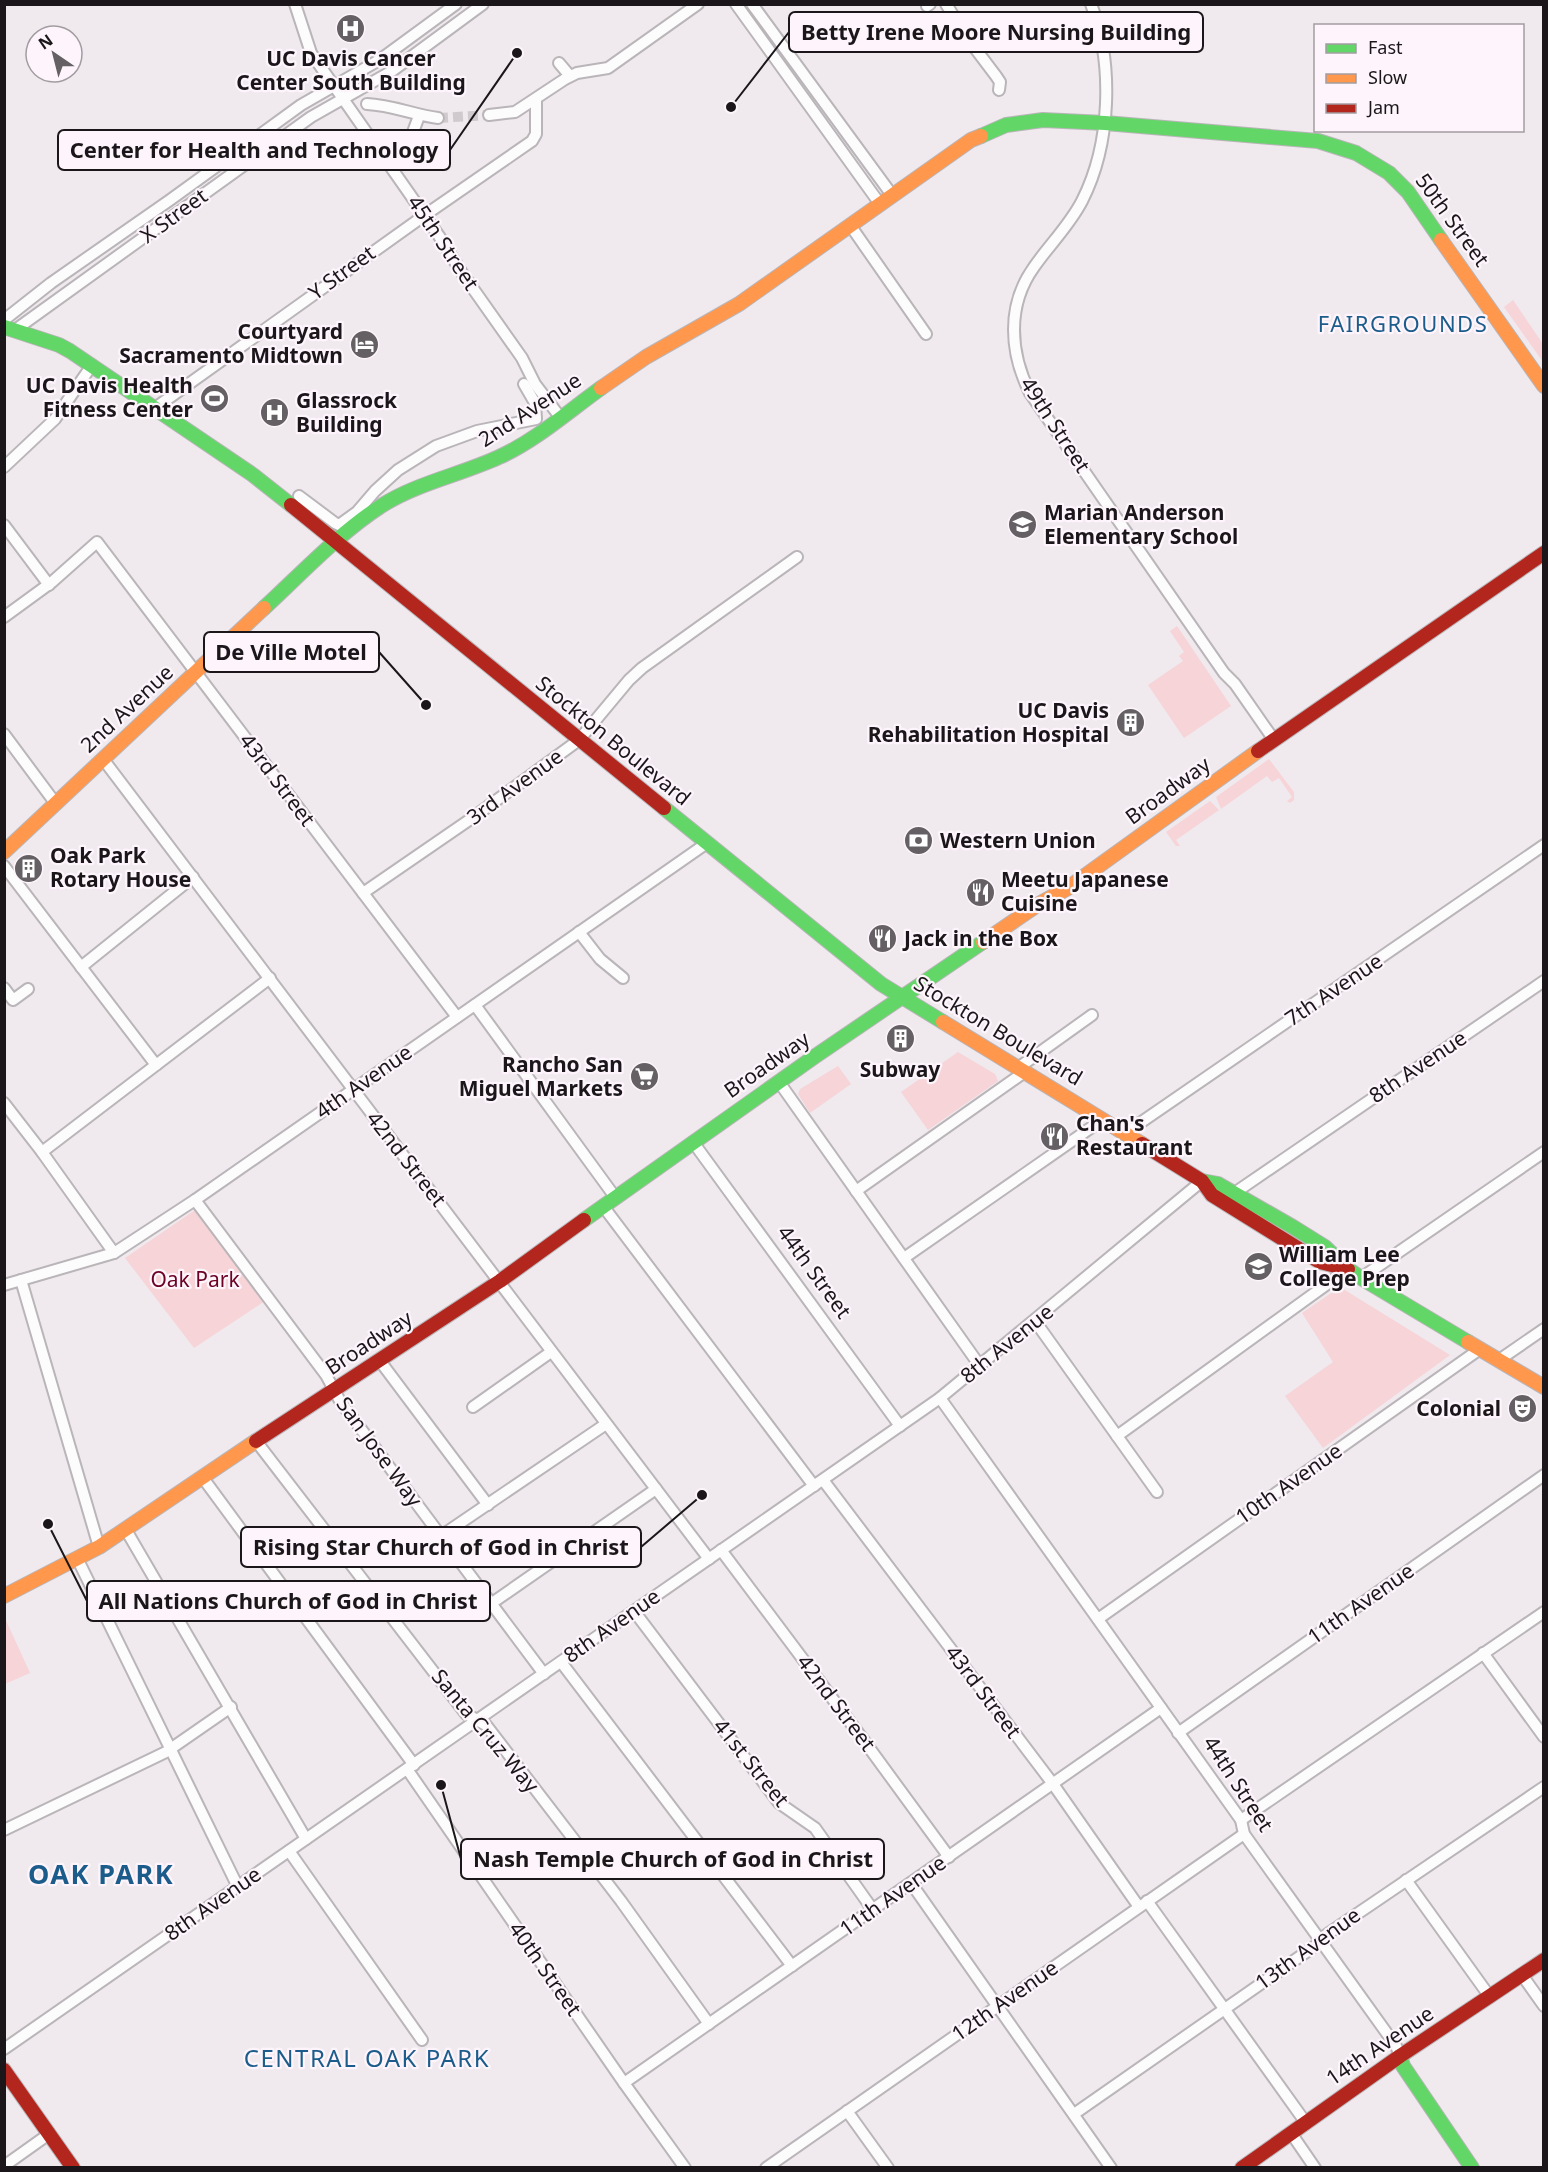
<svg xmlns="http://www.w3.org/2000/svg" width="1548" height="2172" viewBox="0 0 1548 2172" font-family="'Noto Sans',sans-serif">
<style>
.green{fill:#f6d4d8}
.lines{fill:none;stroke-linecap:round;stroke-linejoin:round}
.street-tunnel{stroke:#d0cacf;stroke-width:10;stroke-dasharray:10 5;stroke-linecap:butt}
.street-casing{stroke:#b9b5b8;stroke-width:14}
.fast-casing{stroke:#b9b5b8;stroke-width:16}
.slow-casing{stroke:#b9b5b8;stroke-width:16}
.jam-casing{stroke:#b9b5b8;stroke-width:16}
.street{stroke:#fdfcfd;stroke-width:10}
.fast{stroke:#63d668;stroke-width:14}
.slow{stroke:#ff974d;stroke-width:14}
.jam{stroke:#b3261e;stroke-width:14}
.labels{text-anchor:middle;stroke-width:4.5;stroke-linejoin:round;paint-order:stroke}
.poi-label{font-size:21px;font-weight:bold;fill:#1a1619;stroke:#fdf5fb;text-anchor:start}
.street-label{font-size:21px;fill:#1a1619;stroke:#fdf5fb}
.park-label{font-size:21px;fill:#6c0223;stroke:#fdf5fb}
.neighbourhood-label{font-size:22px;letter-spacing:1.5px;fill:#1c5c8b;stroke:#fdf5fb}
.quarter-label{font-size:24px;letter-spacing:1.5px;fill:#1c5c8b;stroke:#fdf5fb}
.district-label{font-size:27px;font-weight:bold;letter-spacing:1.5px;fill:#1c5c8b;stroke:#fdf5fb}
.leader{fill:none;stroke:#1a1619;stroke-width:2}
.callout-dot{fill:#1a1619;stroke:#fdf5fb;stroke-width:2}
.callout{fill:#fdf5fb;stroke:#1a1619;stroke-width:2}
.callout-label{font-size:22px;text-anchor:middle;font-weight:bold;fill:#1a1619}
</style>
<rect width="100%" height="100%" fill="#f0eaef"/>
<g class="green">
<polygon points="1513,300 1543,344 1543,362 1504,307"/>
<polygon points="1177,626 1231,706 1184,738 1148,685 1183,661 1179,656 1184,652 1170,631"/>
<polygon points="1269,759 1294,792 1294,800 1290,803 1287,801 1292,797 1279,778 1272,782 1267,776 1221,809 1216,797"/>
<polygon points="1210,801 1219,810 1176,840 1180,846 1176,846 1166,832"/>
<polygon points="958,1052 995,1074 998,1081 928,1130 901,1092"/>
<polygon points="838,1066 851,1084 810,1113 798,1094 800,1089"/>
<polygon points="195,1210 265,1301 194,1348 125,1258"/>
<polygon points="1340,1287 1450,1355 1323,1448 1285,1396 1333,1362 1302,1313"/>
<polygon points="4,1616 30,1673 5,1684 4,1684"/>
</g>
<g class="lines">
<polyline class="street-tunnel" points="438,118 489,115"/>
<defs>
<g id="street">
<polyline points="295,4 311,53 439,236 462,273 522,358 535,384 560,417"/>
<polyline points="736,4 880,204"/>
<polyline points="752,4 892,195"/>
<polyline points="946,4 968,39 996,76 1000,82 999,90"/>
<path d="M1091,4c23,60 20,140 -9,197 -13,25 -32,43 -48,66 -28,39 -24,86 -4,126l194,280 11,11 39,56"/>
<polyline points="927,6 930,4"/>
<polyline points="559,63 570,76"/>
<path d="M367,104c25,1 47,11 71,14"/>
<polyline points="489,115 515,112 565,79 577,73 608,68 698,4"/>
<polyline points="401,164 419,116"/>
<polyline points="850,225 926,334"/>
<polyline points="4,320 51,283 170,200 301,105 381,59 456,4"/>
<polyline points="15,330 311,117 392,71 483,4"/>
<polyline points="155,408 425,215 532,141 536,134 536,99"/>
<polyline points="4,467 55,419 92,365"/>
<polyline points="299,496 335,523 339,525 357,512 375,491 398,470 436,446 477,431 536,419 535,403 524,384"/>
<polyline points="4,525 49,585"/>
<polyline points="4,617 52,582 97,542 457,1017"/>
<polyline points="4,734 56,804"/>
<polyline points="103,759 709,1559"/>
<polyline points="4,866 156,1065"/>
<polyline points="363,893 475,816 579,740 629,680 642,668 797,557"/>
<polyline points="579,932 600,959 623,978"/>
<polyline points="81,967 193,877"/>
<polyline points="4,988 13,1000 28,989"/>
<polyline points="475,1005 615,1197"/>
<polyline points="1018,1068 1092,1015"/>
<polyline points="779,1082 980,1366"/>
<polyline points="4,1103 42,1152 114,1253"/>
<polyline points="1124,1134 1544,845"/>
<polyline points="693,1142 900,1426"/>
<polyline points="42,1152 270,978"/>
<polyline points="856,1191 1026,1071"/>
<polyline points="1233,1194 1544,981"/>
<polyline points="195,1200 326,1375 340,1401 544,1674"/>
<polyline points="603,1206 814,1486"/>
<polyline points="904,1258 1102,1120"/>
<polyline points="1361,1278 1544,1152"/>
<polyline points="21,1280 99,1547"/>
<polyline points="4,1285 114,1253 195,1200 707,843"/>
<polyline points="1035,1321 1157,1492"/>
<polyline points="1499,1360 1544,1329"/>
<polyline points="380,1361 488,1505"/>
<polyline points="940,1398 1241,1820 1244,1834 1396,2046 1400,2056"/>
<polyline points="473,1407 551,1352"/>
<polyline points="1117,1436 1348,1269"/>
<polyline points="256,1441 466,1714 486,1725 621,1901 709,2024"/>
<polyline points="203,1478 414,1765"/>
<polyline points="823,1480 1053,1784 1139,1907"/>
<polyline points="126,1530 306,1839"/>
<polyline points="441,1536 606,1424"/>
<polyline points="721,1550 862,1738 949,1857"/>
<polyline points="78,1560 238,1887"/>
<polyline points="492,1603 656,1489"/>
<polyline points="634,1611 779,1803 815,1828 873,1910"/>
<polyline points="1098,1619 1480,1349"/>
<polyline points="1483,1653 1544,1737"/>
<polyline points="561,1662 792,1966"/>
<polyline points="1178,1733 1544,1475"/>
<polyline points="407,1769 624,2083 685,2168"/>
<polyline points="1241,1820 1544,1612"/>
<polyline points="4,1830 166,1752 231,1707"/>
<polyline points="289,1851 422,2040"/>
<polyline points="1406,1880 1490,1997"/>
<polyline points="911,1883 1111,2168"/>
<polyline points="1147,1901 1306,2123"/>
<polyline points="1522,1975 1544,2006"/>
<polyline points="4,2049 940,1398 1202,1181"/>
<polyline points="624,2083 1161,1708"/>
<polyline points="847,2111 888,2168"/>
<polyline points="1074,2114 1315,1946 1326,1935 1544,1787"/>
<polyline points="1291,2133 1315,2168"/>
<polyline points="4,2166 49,2134"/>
<polyline points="766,2168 1244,1834"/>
</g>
<g id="fast">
<polyline points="981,136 1006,125 1043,120 1105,123 1318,141 1356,153 1389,173 1408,192 1441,240"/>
<polyline points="4,327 59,345 70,351 253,475 291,505"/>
<path d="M264,608c37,-34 74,-74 117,-102 36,-23 79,-31 118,-49 36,-16 70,-46 102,-69"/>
<polyline points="664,808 881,984 943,1022"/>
<polyline points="1202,1181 1218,1184 1293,1227 1325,1247 1348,1269 1361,1278 1468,1342"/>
<polyline points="584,1220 814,1057 983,942"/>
<polyline points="1400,2056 1403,2066 1472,2168"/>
</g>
<g id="slow">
<polyline points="1441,240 1544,386"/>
<polyline points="601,388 646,357 739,304 971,140 981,136"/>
<polyline points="4,852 264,608"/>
<polyline points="983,942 1039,904 1068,888 1258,751"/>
<polyline points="943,1022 1142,1144"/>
<polyline points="1468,1342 1544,1387"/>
<polyline points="4,1596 99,1547 256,1441"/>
</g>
<g id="jam">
<polyline points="291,505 664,808"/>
<polyline points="1258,751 1544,553"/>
<polyline points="1142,1144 1202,1181 1212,1195 1320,1262 1348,1269"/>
<polyline points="256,1441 500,1281 584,1220"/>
<polyline points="4,2070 73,2168"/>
<polyline points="1242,2168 1400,2056 1544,1960"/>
</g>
</defs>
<use href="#street" class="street-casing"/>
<use href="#fast" class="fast-casing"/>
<use href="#slow" class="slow-casing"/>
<use href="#jam" class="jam-casing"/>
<use href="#street" class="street"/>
<use href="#fast" class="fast"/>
<use href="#slow" class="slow"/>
<use href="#jam" class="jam"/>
</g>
<defs>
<symbol id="hospital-disc" viewBox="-11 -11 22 22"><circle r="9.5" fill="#656064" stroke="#fdf5fb"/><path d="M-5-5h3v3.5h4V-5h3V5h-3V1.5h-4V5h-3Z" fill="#fff"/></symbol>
<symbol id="hotel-disc" viewBox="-11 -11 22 22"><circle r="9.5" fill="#656064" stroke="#fdf5fb"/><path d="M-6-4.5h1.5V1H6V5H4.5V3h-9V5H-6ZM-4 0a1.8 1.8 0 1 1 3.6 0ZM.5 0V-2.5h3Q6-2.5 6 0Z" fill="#fff"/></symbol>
<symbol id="stadium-disc" viewBox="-11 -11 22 22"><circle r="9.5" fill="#656064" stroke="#fdf5fb"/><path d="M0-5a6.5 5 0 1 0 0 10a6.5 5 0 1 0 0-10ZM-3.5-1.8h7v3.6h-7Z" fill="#fff"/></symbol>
<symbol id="school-disc" viewBox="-11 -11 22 22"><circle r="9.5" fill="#656064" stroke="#fdf5fb"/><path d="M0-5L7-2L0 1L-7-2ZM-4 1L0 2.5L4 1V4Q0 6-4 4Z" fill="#fff"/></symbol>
<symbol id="building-disc" viewBox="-11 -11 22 22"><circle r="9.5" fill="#656064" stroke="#fdf5fb"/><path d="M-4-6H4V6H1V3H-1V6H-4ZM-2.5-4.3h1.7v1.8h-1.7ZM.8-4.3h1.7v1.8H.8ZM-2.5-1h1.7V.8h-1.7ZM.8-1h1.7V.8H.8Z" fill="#fff"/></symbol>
<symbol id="bank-disc" viewBox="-11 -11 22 22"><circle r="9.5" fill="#656064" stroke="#fdf5fb"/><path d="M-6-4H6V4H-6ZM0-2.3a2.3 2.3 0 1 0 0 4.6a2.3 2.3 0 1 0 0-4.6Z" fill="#fff"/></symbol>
<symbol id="restaurant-disc" viewBox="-11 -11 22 22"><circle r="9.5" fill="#656064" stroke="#fdf5fb"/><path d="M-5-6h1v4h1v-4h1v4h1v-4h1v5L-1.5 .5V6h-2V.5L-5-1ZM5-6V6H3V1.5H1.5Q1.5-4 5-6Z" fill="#fff"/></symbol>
<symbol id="supermarket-disc" viewBox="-11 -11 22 22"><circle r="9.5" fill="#656064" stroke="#fdf5fb"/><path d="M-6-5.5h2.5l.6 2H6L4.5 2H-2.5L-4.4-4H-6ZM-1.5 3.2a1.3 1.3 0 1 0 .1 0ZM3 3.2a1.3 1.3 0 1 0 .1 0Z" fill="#fff"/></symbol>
<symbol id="theatre-disc" viewBox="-11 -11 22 22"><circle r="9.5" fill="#656064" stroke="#fdf5fb"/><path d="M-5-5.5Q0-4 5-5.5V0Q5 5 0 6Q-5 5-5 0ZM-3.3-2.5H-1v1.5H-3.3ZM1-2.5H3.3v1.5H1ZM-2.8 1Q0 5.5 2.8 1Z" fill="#fff"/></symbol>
</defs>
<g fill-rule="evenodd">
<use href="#hospital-disc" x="334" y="12" width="33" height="33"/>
<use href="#hotel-disc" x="348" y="328" width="33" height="33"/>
<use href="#stadium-disc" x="198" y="382" width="33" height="33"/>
<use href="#hospital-disc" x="258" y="396" width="33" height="33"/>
<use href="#school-disc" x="1006" y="508" width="33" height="33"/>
<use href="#building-disc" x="1114" y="706" width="33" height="33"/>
<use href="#bank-disc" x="902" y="824" width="33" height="33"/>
<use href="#building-disc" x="12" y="852" width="33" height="33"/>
<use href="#restaurant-disc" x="964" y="876" width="33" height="33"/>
<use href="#restaurant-disc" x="866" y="922" width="33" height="33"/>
<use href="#building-disc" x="884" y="1022" width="33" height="33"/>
<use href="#supermarket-disc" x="628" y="1060" width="33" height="33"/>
<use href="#restaurant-disc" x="1038" y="1120" width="33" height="33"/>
<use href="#school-disc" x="1242" y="1250" width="33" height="33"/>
<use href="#theatre-disc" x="1506" y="1392" width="33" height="33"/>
</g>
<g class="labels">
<g class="poi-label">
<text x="351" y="66" text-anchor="middle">UC Davis Cancer<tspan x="351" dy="24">Center South Building</tspan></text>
<text x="343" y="339" text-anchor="end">Courtyard<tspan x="343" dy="24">Sacramento Midtown</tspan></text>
<text x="193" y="393" text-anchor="end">UC Davis Health<tspan x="193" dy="24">Fitness Center</tspan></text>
<text x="296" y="408">Glassrock<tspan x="296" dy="24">Building</tspan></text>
<text x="1044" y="520">Marian Anderson<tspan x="1044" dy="24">Elementary School</tspan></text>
<text x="1109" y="718" text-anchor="end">UC Davis<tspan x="1109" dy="24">Rehabilitation Hospital</tspan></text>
<text x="940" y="848">Western Union</text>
<text x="50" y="863">Oak Park<tspan x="50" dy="24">Rotary House</tspan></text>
<text x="1001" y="887">Meetu Japanese<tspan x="1001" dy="24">Cuisine</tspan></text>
<text x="904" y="946">Jack in the Box</text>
<text x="623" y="1072" text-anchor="end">Rancho San<tspan x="623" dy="24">Miguel Markets</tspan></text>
<text x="900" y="1077" text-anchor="middle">Subway</text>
<text x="1076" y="1131">Chan's<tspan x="1076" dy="24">Restaurant</tspan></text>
<text x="1279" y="1262">William Lee<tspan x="1279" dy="24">College Prep</tspan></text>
<text x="1501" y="1416" text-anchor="end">Colonial</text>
</g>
<g class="street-label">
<text transform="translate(174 216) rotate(-36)" y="7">X Street</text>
<text transform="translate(1452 220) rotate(54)" y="7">50th Street</text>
<text transform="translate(443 243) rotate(56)" y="7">45th Street</text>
<text transform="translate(342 273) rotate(-36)" y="7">Y Street</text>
<text transform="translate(530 410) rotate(-33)" y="7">2nd Avenue</text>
<text transform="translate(1055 425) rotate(57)" y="7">49th Street</text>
<text transform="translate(127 709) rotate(-43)" y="7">2nd Avenue</text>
<text transform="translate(613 741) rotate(39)" y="7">Stockton Boulevard</text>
<text transform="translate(277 780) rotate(53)" y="7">43rd Street</text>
<text transform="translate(515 787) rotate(-36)" y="7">3rd Avenue</text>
<text transform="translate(1168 791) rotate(-36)" y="7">Broadway</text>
<text transform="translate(1334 990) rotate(-34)" y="7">7th Avenue</text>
<text transform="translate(998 1031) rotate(31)" y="7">Stockton Boulevard</text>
<text transform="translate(767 1065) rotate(-35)" y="7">Broadway</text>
<text transform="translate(1418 1067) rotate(-34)" y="7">8th Avenue</text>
<text transform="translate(364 1082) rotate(-35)" y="7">4th Avenue</text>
<text transform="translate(406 1159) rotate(52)" y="7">42nd Street</text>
<text transform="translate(814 1272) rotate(54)" y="7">44th Street</text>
<text transform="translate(369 1343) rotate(-33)" y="7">Broadway</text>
<text transform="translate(1007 1344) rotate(-39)" y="7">8th Avenue</text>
<text transform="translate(379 1452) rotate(54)" y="7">San Jose Way</text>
<text transform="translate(1289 1484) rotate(-35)" y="7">10th Avenue</text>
<text transform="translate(1361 1604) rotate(-35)" y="7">11th Avenue</text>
<text transform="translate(612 1626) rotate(-35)" y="7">8th Avenue</text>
<text transform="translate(983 1692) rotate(53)" y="7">43rd Street</text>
<text transform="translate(836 1703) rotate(53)" y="7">42nd Street</text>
<text transform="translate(485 1731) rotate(50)" y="7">Santa Cruz Way</text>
<text transform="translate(751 1763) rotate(51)" y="7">41st Street</text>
<text transform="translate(1238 1784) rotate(57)" y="7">44th Street</text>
<text transform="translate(893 1896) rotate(-35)" y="7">11th Avenue</text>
<text transform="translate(213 1904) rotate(-35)" y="7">8th Avenue</text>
<text transform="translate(1308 1949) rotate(-36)" y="7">13th Avenue</text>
<text transform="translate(545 1969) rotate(55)" y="7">40th Street</text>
<text transform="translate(1005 2001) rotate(-35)" y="7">12th Avenue</text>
<text transform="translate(1380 2046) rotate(-34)" y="7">14th Avenue</text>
</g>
<g class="park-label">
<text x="195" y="1287">Oak Park</text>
</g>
<g class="neighbourhood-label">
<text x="1403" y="332">FAIRGROUNDS</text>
</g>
<g class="quarter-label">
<text x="367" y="2067">CENTRAL OAK PARK</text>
</g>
<g class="district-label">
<text x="101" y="1884">OAK PARK</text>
</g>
</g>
<path class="leader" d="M731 107L789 32M517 53L450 150M426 705L379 652M702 1495L641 1547M48 1524L87 1601M441 1785L461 1859"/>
<g class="callout-dot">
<circle cx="731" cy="107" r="6"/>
<circle cx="517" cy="53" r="6"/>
<circle cx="426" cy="705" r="6"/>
<circle cx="702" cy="1495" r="6"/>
<circle cx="48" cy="1524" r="6"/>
<circle cx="441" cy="1785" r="6"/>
</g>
<g class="callout">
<rect x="789" y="12" width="414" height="40" rx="6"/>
<rect x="58" y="130" width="392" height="40" rx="6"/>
<rect x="204" y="632" width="175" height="40" rx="6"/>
<rect x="241" y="1527" width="400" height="40" rx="6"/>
<rect x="87" y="1581" width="403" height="40" rx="6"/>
<rect x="461" y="1839" width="423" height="40" rx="6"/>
</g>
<g class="callout-label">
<text x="996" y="40">Betty Irene Moore Nursing Building</text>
<text x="254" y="158">Center for Health and Technology</text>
<text x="291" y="660">De Ville Motel</text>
<text x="441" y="1555">Rising Star Church of God in Christ</text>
<text x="288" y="1609">All Nations Church of God in Christ</text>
<text x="673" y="1867">Nash Temple Church of God in Christ</text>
</g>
<rect width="1548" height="2172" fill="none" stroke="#1a1619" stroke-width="12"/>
<rect x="1314" y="24" width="210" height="108" fill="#fdf5fb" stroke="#a29ca1" stroke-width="1.5"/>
<rect x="1326" y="44" width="30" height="9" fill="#63d668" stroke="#a29ca1" stroke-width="1.5"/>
<text x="1368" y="54" font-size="18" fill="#1a1619">Fast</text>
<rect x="1326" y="74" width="30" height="9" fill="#ff974d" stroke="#a29ca1" stroke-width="1.5"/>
<text x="1368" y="84" font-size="18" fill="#1a1619">Slow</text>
<rect x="1326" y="104" width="30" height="9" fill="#b3261e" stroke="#a29ca1" stroke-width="1.5"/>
<text x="1368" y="114" font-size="18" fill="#1a1619">Jam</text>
<g transform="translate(54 54) rotate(325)"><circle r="28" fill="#fdf5fb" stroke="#a29ca1" stroke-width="1.5"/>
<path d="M0-4.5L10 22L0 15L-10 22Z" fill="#656064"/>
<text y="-9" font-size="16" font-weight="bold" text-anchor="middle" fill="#1a1619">N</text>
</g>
</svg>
